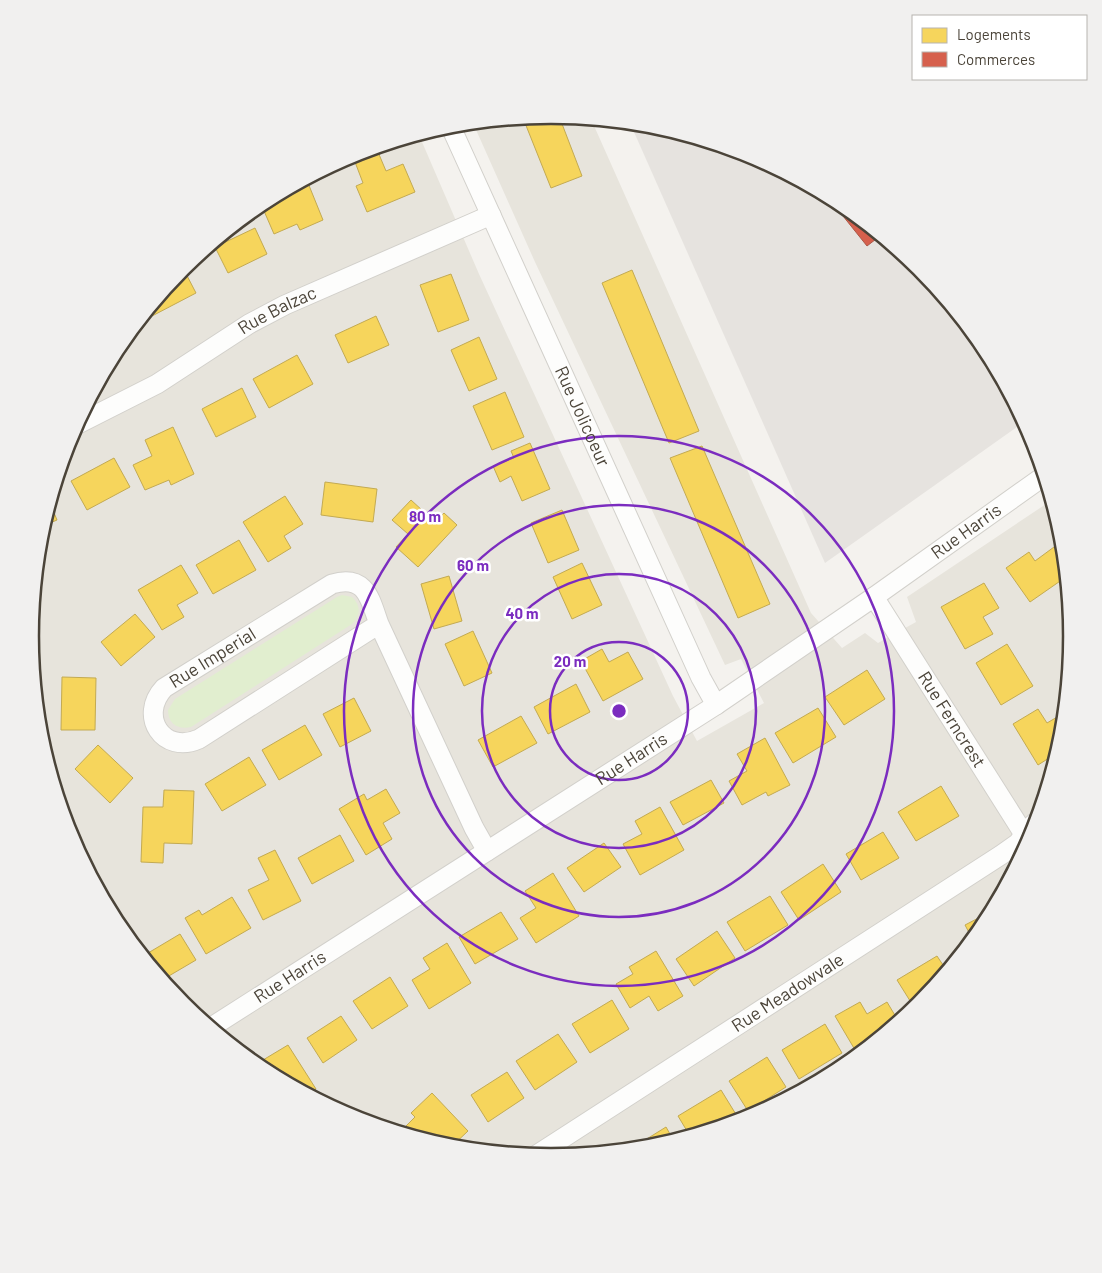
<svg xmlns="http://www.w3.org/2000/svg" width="1102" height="1273" viewBox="0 0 1102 1273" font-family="Barlow,sans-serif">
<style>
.residential{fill:#e7e4dc}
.green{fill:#e1eecf}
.parking{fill:#e6e3df}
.homes{fill:#f6d55c;stroke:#c3aa52}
.shops{fill:#d6604d;stroke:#ac5847}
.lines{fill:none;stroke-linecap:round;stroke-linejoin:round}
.street-casing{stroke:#d2d0cb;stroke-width:21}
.street{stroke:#fdfdfc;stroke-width:19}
.ring{fill:none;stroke:#7b2cbf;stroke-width:2.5}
.labels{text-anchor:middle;stroke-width:5;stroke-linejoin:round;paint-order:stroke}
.street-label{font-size:18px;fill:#4b4439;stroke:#fff}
.rim{fill:none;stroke:#4b4439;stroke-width:2.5}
.centre{fill:#7b2cbf;stroke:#fff;stroke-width:2.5}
.ring-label{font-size:15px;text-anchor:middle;font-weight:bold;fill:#7b2cbf;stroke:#fff;stroke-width:5;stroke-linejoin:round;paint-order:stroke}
</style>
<rect width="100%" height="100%" fill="#f4f2ee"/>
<polygon class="residential" points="551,116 591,119 811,613 842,648 865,633 878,643 916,622 907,597 1052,500 1062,535 1072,637 1062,738 1032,836 984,926 919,1005 840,1070 750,1118 652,1148 551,1157 449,1147 351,1118 261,1070 182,1005 118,926 70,836 40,738 30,636 40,535 70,437 118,347 183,268 262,203 352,155 419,135 479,274 673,696 697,741 764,703 741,659 725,665 535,262 473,123"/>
<path class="green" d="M342,595l10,2c9,8 9,19 0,27l-161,103c-13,3 -23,-3 -23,-17l7,-11 162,-102z"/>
<polygon class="parking" points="630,123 653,126 751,155 841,203 920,268 984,347 1024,422 825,563"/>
<g class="homes">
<polygon points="551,116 559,116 582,176 551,188 523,118"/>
<polygon points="378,152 386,171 403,164 415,192 367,212 356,186 363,183 355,162"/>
<polygon points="308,183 323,220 300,230 297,224 274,234 261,204"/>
<polygon points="255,228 267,254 228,273 215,247"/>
<polygon points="183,268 196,293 152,316 149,309"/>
<polygon points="632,270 699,431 669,443 602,283"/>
<polygon points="451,274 469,320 438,332 420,285"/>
<polygon points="376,316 389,345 348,363 335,335"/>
<polygon points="139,321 143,328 127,336"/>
<polygon points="479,337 497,379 469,391 451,350"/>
<polygon points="297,355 313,384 269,408 253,379"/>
<polygon points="242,388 256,417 216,437 202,409"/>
<polygon points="505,392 524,437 492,450 473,406"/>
<polygon points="173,427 194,474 171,485 169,480 145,490 133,465 152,456 145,440"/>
<polygon points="530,443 550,489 522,501 511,476 500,482 493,466 514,458 511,451"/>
<polygon points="702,446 770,604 738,618 670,458"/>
<polygon points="114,458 130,487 87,510 71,481"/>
<polygon points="325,482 377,489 373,522 321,515"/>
<polygon points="285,496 303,524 284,536 291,548 268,562 243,522"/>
<polygon points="411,500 435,522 444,513 457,525 418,567 396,547 408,534 392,520"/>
<polygon points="50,503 57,520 43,526"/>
<polygon points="562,510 579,550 548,563 531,523"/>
<polygon points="239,540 256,570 213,594 196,565"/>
<polygon points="1054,547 1065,563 1066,577 1030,602 1006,568 1029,552 1035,561"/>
<polygon points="582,563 602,605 572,619 553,577"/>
<polygon points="181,565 198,593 177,605 184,617 162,630 138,590"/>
<polygon points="449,576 462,621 434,629 421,584"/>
<polygon points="984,583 999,608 983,617 993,634 965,649 941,607"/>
<polygon points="135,614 155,637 121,666 101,642"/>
<polygon points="473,631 492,673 464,686 445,644"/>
<polygon points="1007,644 1033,686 1001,705 976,663"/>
<polygon points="602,649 609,662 628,652 643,679 603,701 581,661"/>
<polygon points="867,670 885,699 844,725 825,697"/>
<polygon points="62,677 96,678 95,730 61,730"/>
<polygon points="576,684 590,712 548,734 534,707"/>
<polygon points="354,698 371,731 340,747 323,714"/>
<polygon points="818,708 836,737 793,763 775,733"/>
<polygon points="1038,709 1047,723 1064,713 1062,738 1057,753 1038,765 1013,724"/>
<polygon points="521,716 537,743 493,767 478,740"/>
<polygon points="305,725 322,755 279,780 262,750"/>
<polygon points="765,738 790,785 768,796 766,792 742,805 729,781 747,771 737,754"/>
<polygon points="98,745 133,778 110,803 75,769"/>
<polygon points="249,757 266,785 222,811 205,784"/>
<polygon points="711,780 724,803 683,825 670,802"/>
<polygon points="941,786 959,816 916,841 898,812"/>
<polygon points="386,789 400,813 383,823 392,839 366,855 339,809 364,794 367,800"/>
<polygon points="164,790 194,791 192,844 164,843 163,863 141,862 143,807 163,807"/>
<polygon points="660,807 684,850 640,875 623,844 642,834 635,821"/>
<polygon points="883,832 899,858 861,880 846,854"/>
<polygon points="340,835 354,861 312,884 298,858"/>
<polygon points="604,843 621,867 584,892 567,868"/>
<polygon points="275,850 301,901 263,920 248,890 269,880 258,858"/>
<polygon points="823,864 841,892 799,920 781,892"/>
<polygon points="553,873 579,916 536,943 520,918 536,908 525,891"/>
<polygon points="770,896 788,925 745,951 727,922"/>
<polygon points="232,897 251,928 206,954 185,918 199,910 202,915"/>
<polygon points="992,911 984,926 973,940 965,925"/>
<polygon points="501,912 518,939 475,964 459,937"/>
<polygon points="717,931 735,958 694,986 676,959"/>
<polygon points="180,934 196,960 162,980 143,956"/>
<polygon points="447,943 471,983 429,1009 412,980 430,969 423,958"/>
<polygon points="656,951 683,996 658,1011 649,996 630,1008 616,984 633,974 629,967"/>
<polygon points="937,956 947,971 928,995 912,1004 897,980"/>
<polygon points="390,977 408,1006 372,1029 353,1001"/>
<polygon points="612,1000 629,1029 590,1053 572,1024"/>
<polygon points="860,1002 867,1014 887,1002 899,1022 858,1055 835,1016"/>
<polygon points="341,1016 357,1040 323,1063 307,1038"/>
<polygon points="825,1024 842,1053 799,1079 782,1050"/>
<polygon points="558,1034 577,1062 535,1090 516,1061"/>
<polygon points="288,1045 316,1089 307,1094 273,1076 263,1060"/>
<polygon points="767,1057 786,1087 748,1111 729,1081"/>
<polygon points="507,1072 524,1098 488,1122 471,1095"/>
<polygon points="721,1090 737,1116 715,1129 690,1136 678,1116"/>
<polygon points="432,1093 468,1131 450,1148 441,1145 434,1138 431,1142 400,1132 415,1117 411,1113"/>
<polygon points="666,1127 674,1141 652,1148 629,1150"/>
</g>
<polygon class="shops" points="827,196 841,203 880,236 867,246"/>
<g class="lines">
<defs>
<g id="street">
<path id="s1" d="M450,125l251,553 15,27"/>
<path id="s2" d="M76,425l81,-41 92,-60 36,-19 206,-90"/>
<path id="s3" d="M874,597l155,245"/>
<path id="s4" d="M379,624l-180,115c-36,16 -61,-23 -35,-51l168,-104c34,-10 38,15 47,40l95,204 13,23"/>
<path id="s5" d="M210,1028l506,-323 158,-108 170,-121"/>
<path id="s6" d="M535,1156l466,-301 17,-12 10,-14 8,-7"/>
</g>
</defs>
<use href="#street" class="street-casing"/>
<use href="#street" class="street"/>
</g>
<g class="ring">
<circle cx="619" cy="711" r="69"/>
<circle cx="619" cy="711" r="137"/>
<circle cx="619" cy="711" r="206"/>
<circle cx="619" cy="711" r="275"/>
</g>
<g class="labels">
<g class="street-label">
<text dy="6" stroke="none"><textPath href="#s2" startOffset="232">Rue Balzac</textPath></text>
<text dy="6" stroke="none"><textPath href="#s1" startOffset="320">Rue Jolicoeur</textPath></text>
<text dy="6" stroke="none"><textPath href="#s5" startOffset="905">Rue Harris</textPath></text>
<text dy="6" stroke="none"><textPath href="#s4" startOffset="362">Rue Imperial</textPath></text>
<text dy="6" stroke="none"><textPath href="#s3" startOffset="145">Rue Ferncrest</textPath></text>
<text dy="6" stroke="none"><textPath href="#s5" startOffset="500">Rue Harris</textPath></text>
<text dy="6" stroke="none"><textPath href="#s5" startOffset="95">Rue Harris</textPath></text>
<text dy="6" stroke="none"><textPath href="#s6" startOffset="301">Rue Meadowvale</textPath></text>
</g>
</g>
<path d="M0 0H1102V1273H0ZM39 636a512 512 0 1 1 1024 0a512 512 0 1 1-1024 0Z" fill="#f1f0ef" fill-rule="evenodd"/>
<path class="rim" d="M39 636a512 512 0 1 1 1024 0a512 512 0 1 1-1024 0Z"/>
<circle cx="619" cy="711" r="8" class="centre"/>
<g class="ring-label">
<text x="425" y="522">80 m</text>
<text x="473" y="571">60 m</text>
<text x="522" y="619">40 m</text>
<text x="570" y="667">20 m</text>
</g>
<rect x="912" y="15" width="175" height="65" fill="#ffffff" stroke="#b7b4b0"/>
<rect x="922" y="28" width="25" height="15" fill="#f6d55c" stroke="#b7b4b0"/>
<text x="957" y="40" font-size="15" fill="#4b4439">Logements</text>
<rect x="922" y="52" width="25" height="15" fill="#d6604d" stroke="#b7b4b0"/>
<text x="957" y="65" font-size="15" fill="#4b4439">Commerces</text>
</svg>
